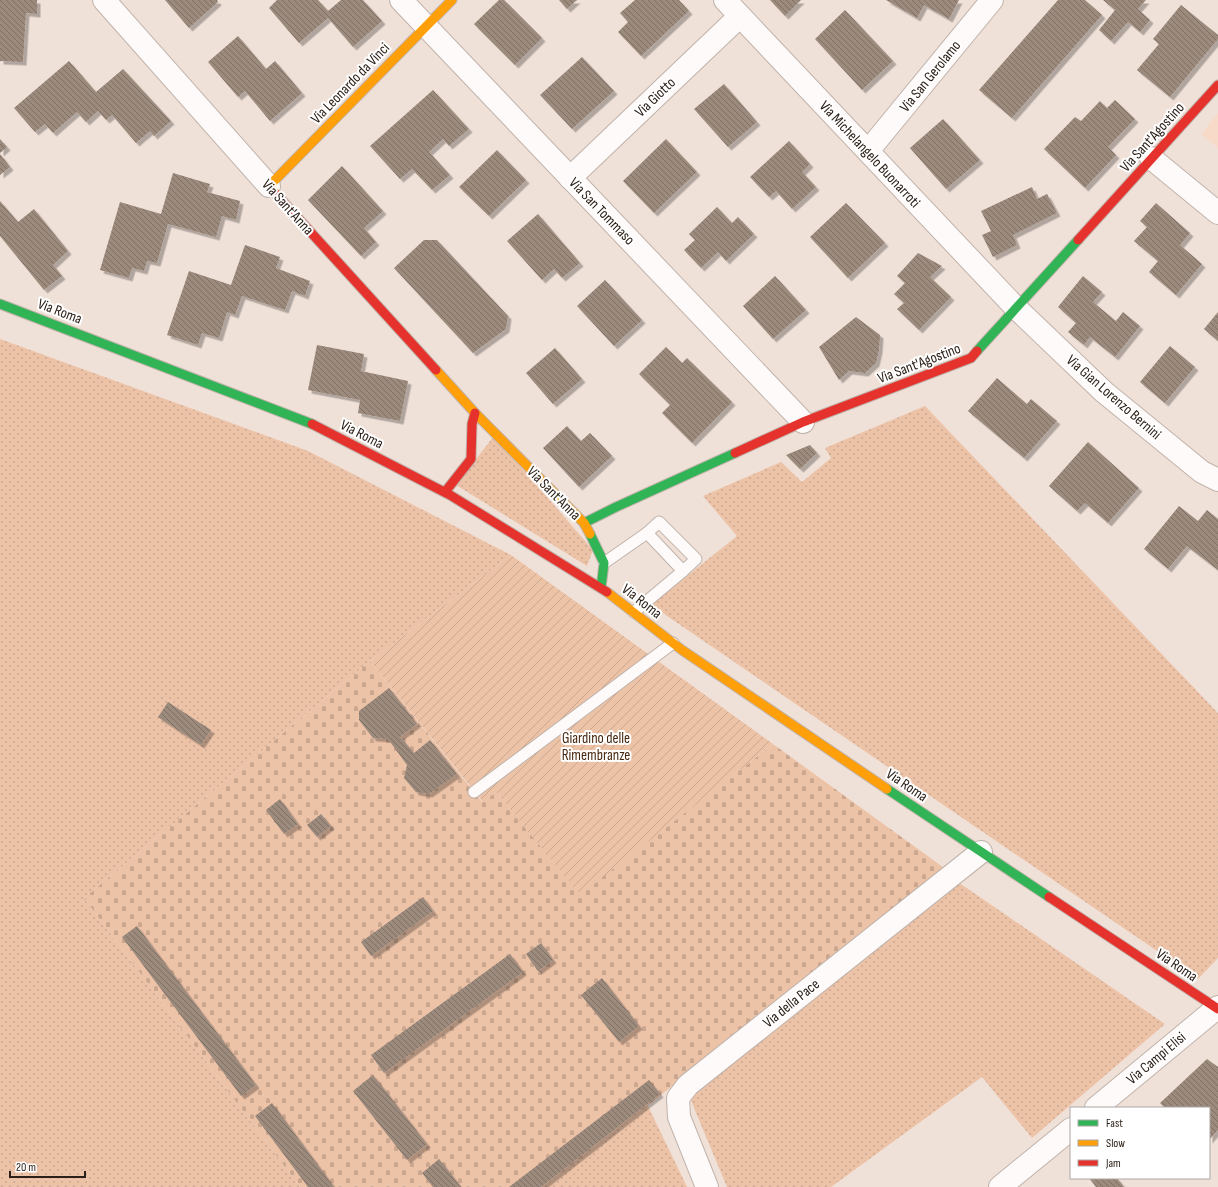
<svg xmlns="http://www.w3.org/2000/svg" width="1218" height="1187" viewBox="0 0 1218 1187" font-family="'Sofia Sans Condensed',sans-serif">
<style>
.built{fill:#f7dac8}
.grass{fill:url(#grass-dots)}
.cemetery{fill:url(#cemetery-stones)}
.garden{fill:url(#garden-furrows)}
.building{fill:url(#building-back-hatch);filter:url(#shadow)}
.lines{fill:none;stroke-linecap:round;stroke-linejoin:round}
.lane-casing{stroke:#c0b3ab;stroke-width:13}
.street-casing{stroke:#c0b3ab;stroke-width:24}
.fast-casing{stroke:#c0b3ab;stroke-width:11}
.slow-casing{stroke:#c0b3ab;stroke-width:11}
.jam-casing{stroke:#c0b3ab;stroke-width:11}
.lane{stroke:#fdfaf9;stroke-width:11}
.street{stroke:#fdfaf9;stroke-width:22}
.fast{stroke:#30b455;stroke-width:9}
.slow{stroke:#ff9f0a;stroke-width:9}
.jam{stroke:#e5322d;stroke-width:9}
.labels{text-anchor:middle;stroke-width:4;stroke-linejoin:round;paint-order:stroke}
.street-label{font-size:15px;fill:#2c2018;stroke:#fff}
.park-label{font-size:15px;fill:#47270f;stroke:#fff}
</style>
<defs>
<pattern id="grass-dots" width="8" height="8" patternUnits="userSpaceOnUse"><rect width="8" height="8" fill="#edc3a8"/><path d="M2 2h.1M6 6h.1" fill="none" stroke="#cba790" stroke-width="1.8" stroke-linecap="round"/></pattern>
<pattern id="cemetery-stones" width="16" height="16" patternUnits="userSpaceOnUse"><rect width="16" height="16" fill="#edc3a8"/><path d="M2 7V4a2 2 0 0 1 4 0v3zM10 15v-3a2 2 0 0 1 4 0v3z" fill="#cba790"/></pattern>
<pattern id="garden-furrows" width="10" height="10" patternUnits="userSpaceOnUse"><rect width="10" height="10" fill="#edc3a8"/><path d="M-1 1l2-2M0 10L10 0M9 11l2-2" fill="none" stroke="#cba790"/></pattern>
<pattern id="building-back-hatch" width="6" height="6" patternUnits="userSpaceOnUse"><rect width="6" height="6" fill="#9c8a7d"/><path d="M-1 5l2 2M0 0l6 6M5-1l2 2" fill="none" stroke="#7f7065"/></pattern>
<filter id="shadow"><feDropShadow dx="3.5" dy="3.5" stdDeviation="0" flood-color="#0004"/></filter>
</defs>
<rect width="100%" height="100%" fill="#f0e1d8"/>
<polygon class="built" points="1218,113 1218,148 1201,134"/>
<g class="grass">
<polygon points="0,339 308,451 511,555 370,661 84,898 300,1187 0,1187"/>
<polygon points="925,406 1218,713 1218,958 1198,979 651,605 737,536 703,496 781,462 802,482 831,458 825,448"/>
<polygon points="494,436 593,550 587,566 456,485"/>
<polygon points="955,880 1165,1024 1032,1138 982,1077 831,1187 727,1187 689,1096"/>
<polygon points="647,1104 687,1187 543,1187"/>
</g>
<polygon class="cemetery" points="370,661 482,802 496,792 580,894 773,744 947,870 544,1187 300,1187 84,898"/>
<polygon class="garden" points="511,555 773,744 580,895 496,792 483,802 370,661"/>
<g class="building">
<polygon points="0,0 37,0 37,14 26,13 23,62 0,61"/>
<polygon points="165,0 217,0 218,2 189,28"/>
<polygon points="277,0 318,0 328,11 341,0 363,0 382,21 353,47 328,18 299,43 269,8"/>
<polygon points="499,0 504,0 542,38 515,65 474,24"/>
<polygon points="559,0 577,0 567,9"/>
<polygon points="635,0 679,0 689,11 641,56 618,32 628,22 620,13"/>
<polygon points="770,0 801,0 785,16"/>
<polygon points="886,0 959,0 949,19 924,5 917,18"/>
<polygon points="1058,0 1085,0 1102,15 1012,118 979,90"/>
<polygon points="1103,0 1146,0 1138,9 1150,20 1140,32 1128,22 1111,41 1099,30 1115,10"/>
<polygon points="1181,5 1218,35 1218,39 1170,97 1137,70 1159,44 1153,39"/>
<polygon points="845,10 893,61 862,90 815,39"/>
<polygon points="238,36 266,69 275,61 302,93 270,121 245,91 238,97 208,62"/>
<polygon points="582,57 614,91 572,129 540,95"/>
<polygon points="69,61 96,92 123,69 171,121 154,136 150,131 136,143 112,115 106,120 98,111 86,122 77,112 53,133 45,124 35,132 14,108"/>
<polygon points="724,84 757,122 728,147 694,109"/>
<polygon points="433,90 469,129 449,146 443,139 429,152 450,175 432,190 412,169 400,179 370,146"/>
<polygon points="1115,100 1135,119 1108,147 1116,155 1085,188 1044,149 1075,117 1081,121 1100,101 1107,108"/>
<polygon points="943,119 980,160 946,189 910,148"/>
<polygon points="0,139 7,147 0,153"/>
<polygon points="666,139 697,172 654,213 623,181"/>
<polygon points="789,141 810,164 802,172 816,187 792,209 776,191 769,197 750,177"/>
<polygon points="497,150 526,180 489,216 459,187"/>
<polygon points="0,154 10,167 0,175"/>
<polygon points="342,166 383,211 364,228 376,242 361,256 308,200"/>
<polygon points="173,173 210,184 207,192 240,201 236,220 222,216 216,237 168,224 157,263 147,261 144,271 132,268 129,278 100,270 120,202 161,214"/>
<polygon points="1032,187 1037,199 1047,194 1057,213 1013,235 1017,245 993,257 982,235 991,231 981,211"/>
<polygon points="0,201 18,222 34,209 68,251 53,265 62,276 44,290 0,236"/>
<polygon points="846,203 885,243 848,278 810,237"/>
<polygon points="1156,203 1190,233 1180,245 1202,264 1176,295 1149,272 1158,261 1134,241 1147,227 1140,221"/>
<polygon points="717,207 732,223 738,217 754,234 726,261 718,252 701,268 684,250 695,240 689,234"/>
<polygon points="538,214 580,263 562,278 554,269 542,280 507,241"/>
<polygon points="424,240 437,240 508,316 506,329 473,353 394,268"/>
<polygon points="245,245 280,257 276,268 310,281 305,296 292,291 285,310 242,296 235,315 227,312 219,338 202,333 198,345 167,335 189,271 231,285"/>
<polygon points="918,253 942,266 930,277 951,297 919,330 897,309 904,303 894,294 905,283 897,276"/>
<polygon points="775,276 806,310 773,339 743,306"/>
<polygon points="1083,276 1102,292 1093,302 1116,321 1123,312 1140,326 1115,357 1090,337 1084,345 1068,332 1076,323 1058,307"/>
<polygon points="605,280 642,320 614,346 577,306"/>
<polygon points="1218,312 1218,341 1204,329"/>
<polygon points="856,317 880,335 879,350 876,363 865,373 849,371 839,380 819,347"/>
<polygon points="317,345 364,354 361,371 408,381 400,421 358,413 360,400 308,390"/>
<polygon points="1170,346 1195,367 1165,403 1140,382"/>
<polygon points="666,347 682,363 687,358 732,402 692,443 662,413 670,405 639,374"/>
<polygon points="555,348 582,379 553,404 526,373"/>
<polygon points="997,378 1027,404 1031,399 1057,421 1024,458 968,411"/>
<polygon points="567,426 581,441 590,433 612,456 579,487 543,448"/>
<polygon points="1088,442 1139,488 1108,523 1085,503 1077,511 1049,486"/>
<polygon points="810,445 817,453 800,469 786,455"/>
<polygon points="1179,506 1198,521 1207,510 1218,519 1218,570 1187,546 1168,569 1144,549"/>
<polygon points="389,688 417,724 400,737 414,753 430,740 457,774 429,794 416,792 404,778 407,765 388,739 373,738 359,720 359,711"/>
<polygon points="168,702 211,730 201,745 158,717"/>
<polygon points="280,799 298,824 284,834 266,810"/>
<polygon points="321,814 331,826 317,837 307,825"/>
<polygon points="423,897 433,911 371,956 361,942"/>
<polygon points="137,926 256,1085 241,1096 122,937"/>
<polygon points="541,943 553,960 538,971 526,954"/>
<polygon points="510,954 523,972 384,1073 371,1055"/>
<polygon points="602,978 639,1026 619,1042 581,995"/>
<polygon points="1207,1059 1218,1067 1218,1130 1209,1140 1209,1108 1165,1108 1160,1103"/>
<polygon points="373,1075 427,1144 407,1160 353,1091"/>
<polygon points="649,1080 660,1094 541,1187 509,1187"/>
<polygon points="272,1103 334,1187 308,1187 255,1116"/>
<polygon points="439,1159 461,1187 433,1187 422,1173"/>
<polygon points="1089,1178 1117,1178 1124,1187 1096,1187"/>
</g>
<g class="lines">
<defs>
<g id="lane">
<polyline points="647,533 659,522 696,559 683,571"/>
<polyline points="604,563 647,533 683,571 634,612"/>
<polyline points="474,792 673,643"/>
</g>
<g id="street">
<polyline points="104,0 269,186"/>
<polyline points="401,0 803,422"/>
<polyline points="725,0 1016,308 1104,392 1202,472 1218,480"/>
<polyline points="868,151 992,0"/>
<polyline points="1151,158 1218,213"/>
<polyline points="570,178 740,16"/>
<polyline points="1096,1108 1218,1007"/>
<polyline points="707,1187 679,1117 678,1098 688,1085 981,852"/>
<polyline points="1000,1187 1071,1129"/>
</g>
<g id="fast">
<polyline points="0,304 312,424"/>
<polyline points="977,351 1078,240"/>
<polyline points="584,523 616,507 735,453"/>
<polyline points="590,534 604,563 601,588"/>
<polyline points="887,789 1049,897"/>
</g>
<g id="slow">
<polyline points="276,194 269,186 452,0"/>
<polyline points="436,370 475,413 584,523 590,534"/>
<polyline points="607,592 682,650 887,789"/>
</g>
<g id="jam">
<polyline points="276,194 436,370"/>
<polyline points="1078,240 1218,85"/>
<polyline points="312,424 450,495 607,592"/>
<polyline points="735,453 803,422 971,358 977,351"/>
<polyline points="445,492 471,459 472,424 475,413"/>
<polyline points="1049,897 1218,1009"/>
</g>
</defs>
<use href="#lane" class="lane-casing"/>
<use href="#street" class="street-casing"/>
<use href="#fast" class="fast-casing"/>
<use href="#slow" class="slow-casing"/>
<use href="#jam" class="jam-casing"/>
<use href="#lane" class="lane"/>
<use href="#street" class="street"/>
<use href="#fast" class="fast"/>
<use href="#slow" class="slow"/>
<use href="#jam" class="jam"/>
</g>
<g class="labels">
<g class="street-label">
<text transform="translate(930 76) rotate(-51)" y="5">Via San Gerolamo</text>
<text transform="translate(350 83) rotate(-46)" y="5">Via Leonardo da Vinci</text>
<text transform="translate(655 97) rotate(-44)" y="5">Via Giotto</text>
<text transform="translate(1152 137) rotate(-48)" y="5">Via Sant'Agostino</text>
<text transform="translate(870 154) rotate(47)" y="5">Via Michelangelo Buonarroti</text>
<text transform="translate(288 207) rotate(48)" y="5">Via Sant'Anna</text>
<text transform="translate(602 211) rotate(46)" y="5">Via San Tommaso</text>
<text transform="translate(60 311) rotate(21)" y="5">Via Roma</text>
<text transform="translate(919 363) rotate(-21)" y="5">Via Sant'Agostino</text>
<text transform="translate(1114 397) rotate(41)" y="5">Via Gian Lorenzo Bernini</text>
<text transform="translate(362 434) rotate(27)" y="5">Via Roma</text>
<text transform="translate(554 493) rotate(45)" y="5">Via Sant'Anna</text>
<text transform="translate(642 601) rotate(38)" y="5">Via Roma</text>
<text transform="translate(907 785) rotate(34)" y="5">Via Roma</text>
<text transform="translate(1177 965) rotate(34)" y="5">Via Roma</text>
<text transform="translate(791 1003) rotate(-39)" y="5">Via della Pace</text>
<text transform="translate(1156 1058) rotate(-40)" y="5">Via Campi Elisi</text>
</g>
<g class="park-label">
<text x="596" y="743">Giardino delle<tspan x="596" dy="17">Rimembranze</tspan></text>
</g>
</g>
<rect x="1070" y="1107" width="140" height="72" fill="#ffffff" stroke="#aba6a3"/>
<rect x="1078" y="1120" width="20" height="6" fill="#30b455" stroke="#aba6a3"/>
<text x="1106" y="1127" font-size="12" fill="#2c2018">Fast</text>
<rect x="1078" y="1140" width="20" height="6" fill="#ff9f0a" stroke="#aba6a3"/>
<text x="1106" y="1147" font-size="12" fill="#2c2018">Slow</text>
<rect x="1078" y="1160" width="20" height="6" fill="#e5322d" stroke="#aba6a3"/>
<text x="1106" y="1167" font-size="12" fill="#2c2018">Jam</text>
<path d="M10 1171v6h75v-6" fill="none" stroke="#2c2018" stroke-width="2"/>
<text x="16" y="1171" font-size="12" fill="#2c2018" stroke="#ffffff" stroke-width="3" paint-order="stroke">20 m</text>
</svg>
